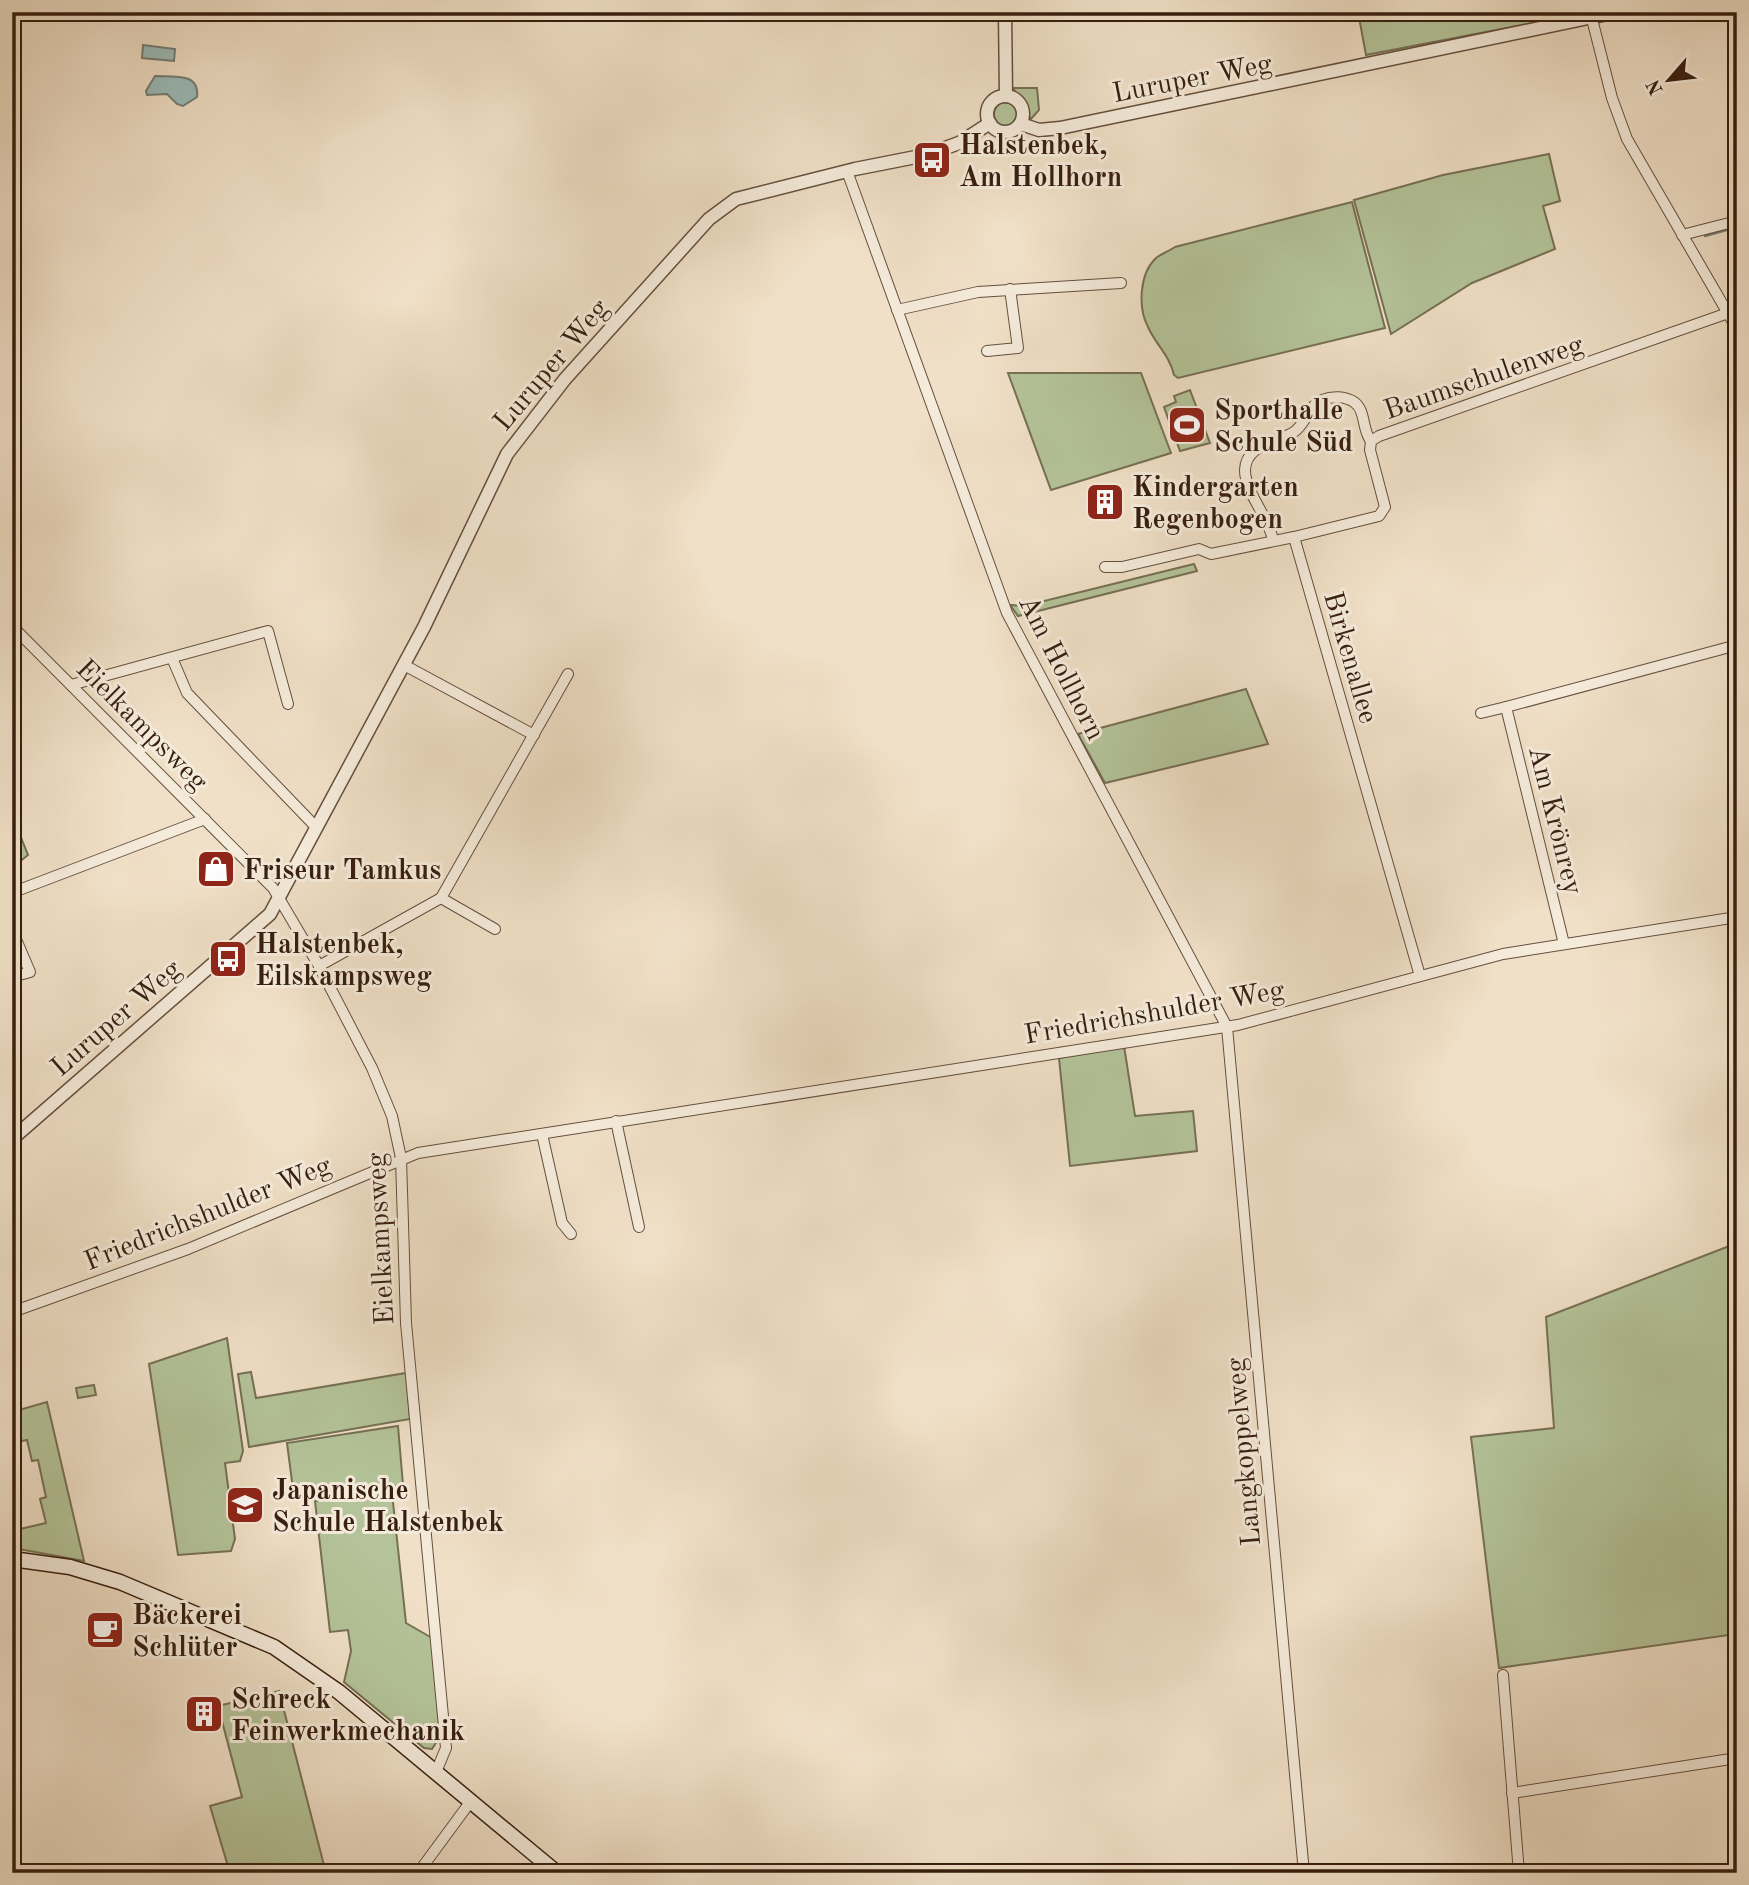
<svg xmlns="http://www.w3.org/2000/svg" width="1749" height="1885" viewBox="0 0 1749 1885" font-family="'Old Standard TT',serif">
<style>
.green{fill:#b4c399;stroke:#767054;stroke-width:2}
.water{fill:#9bbcba;stroke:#737d76;stroke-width:2}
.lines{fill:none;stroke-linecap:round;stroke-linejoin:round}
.stream{stroke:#737d76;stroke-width:2.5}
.minor-casing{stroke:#654e3d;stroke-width:12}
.tertiary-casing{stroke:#654e3d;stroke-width:15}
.secondary-casing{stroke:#371e0f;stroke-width:17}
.minor{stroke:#f5ebdb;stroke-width:10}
.tertiary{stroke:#f5ebdb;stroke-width:12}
.secondary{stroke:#f5ebdb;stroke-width:14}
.labels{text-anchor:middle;stroke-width:6;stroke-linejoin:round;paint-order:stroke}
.street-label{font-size:28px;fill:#371e0f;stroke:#f5ebdb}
.poi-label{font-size:28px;font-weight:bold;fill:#371e0f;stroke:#f5ebdb;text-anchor:start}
</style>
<rect width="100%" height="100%" fill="#f0e0c7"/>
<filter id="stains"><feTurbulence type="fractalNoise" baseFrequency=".00286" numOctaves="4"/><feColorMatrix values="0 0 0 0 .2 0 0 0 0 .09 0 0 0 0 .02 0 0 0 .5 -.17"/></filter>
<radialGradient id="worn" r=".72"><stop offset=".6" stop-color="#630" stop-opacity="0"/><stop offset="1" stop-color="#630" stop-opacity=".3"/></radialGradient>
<g class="green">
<polygon points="1358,12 1590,12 1366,55"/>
<polygon points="1013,88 1037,88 1039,110 1031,119"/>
<circle cx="1006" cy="114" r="12"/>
<polygon points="1549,154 1560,201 1543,206 1555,249 1472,283 1391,334 1354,200 1443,175"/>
<path d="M1352,202l33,126 -207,50 -4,-3c-4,-19 -18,-30 -26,-48 -10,-19 -9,-53 8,-69 5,-4 13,-7 19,-11z"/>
<polygon points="1008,373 1141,373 1171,453 1051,490"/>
<polygon points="1190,390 1210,443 1180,451 1164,407 1176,402 1174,396"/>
<polygon points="1194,564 1197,571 1018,616 1010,605 1024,606"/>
<polygon points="1246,689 1268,744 1105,783 1078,734"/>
<polygon points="12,815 28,855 12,868"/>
<polygon points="1124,1046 1135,1116 1193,1111 1197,1151 1070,1166 1059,1058"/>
<polygon points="1737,1243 1737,1646 1728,1635 1499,1668 1471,1437 1554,1428 1546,1317"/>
<polygon points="227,1338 243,1451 240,1461 225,1463 235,1539 231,1551 178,1555 149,1364"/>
<polygon points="251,1372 256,1398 406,1373 410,1419 249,1447 238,1374"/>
<polygon points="94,1385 96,1395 78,1398 76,1388"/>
<polygon points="47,1402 84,1561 13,1548 12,1493 20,1529 46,1523 40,1499 46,1497 38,1460 32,1461 27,1440 12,1443 12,1412"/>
<polygon points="398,1426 403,1485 294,1497 287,1443"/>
<polygon points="392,1493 406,1623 432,1638 441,1735 432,1749 424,1748 344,1682 351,1651 348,1630 330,1632 315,1501"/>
<polygon points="279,1691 326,1873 230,1873 210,1806 242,1797 218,1706"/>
</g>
<g class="water">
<polygon points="143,45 175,49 174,61 142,58"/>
<path d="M155,76c18,1 45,-4 42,21l-14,9 -6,-2 -10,-10 -20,1 -1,-4z"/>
</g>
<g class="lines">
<polyline class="stream" points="1705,236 1737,227"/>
<defs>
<g id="minor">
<polyline points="1592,19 1612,98 1627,139 1737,329"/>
<polyline points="847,171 1007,613 1227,1027 1304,1873"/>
<polyline points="1682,235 1737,221"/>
<polyline points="897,310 978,292 1121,283"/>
<polyline points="987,351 1018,348 1010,289"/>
<polyline points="1294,537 1379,516 1385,507 1370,450 1371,441 1379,436 1728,313"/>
<path d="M1273,540c-5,-25 -28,-47 -28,-70 1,-26 32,-27 49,-38 12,-8 15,-27 28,-32 10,-4 23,-4 32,2 12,8 8,29 17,39"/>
<polyline points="1105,567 1122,567 1199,549 1211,554 1294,537 1420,976"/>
<polyline points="12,626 273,888 319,966 372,1068 392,1116 401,1158 406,1323 446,1748 436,1772"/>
<polyline points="172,658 187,693 315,826"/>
<polyline points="404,665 534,735"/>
<polyline points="71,685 268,631 288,704"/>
<polyline points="1481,713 1506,707"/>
<polyline points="12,888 19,890 205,819"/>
<polyline points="441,898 495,929"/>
<polyline points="12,930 30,972 12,977"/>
<polyline points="1564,944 1506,707 1737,645"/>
<polyline points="319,966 441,898 568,674"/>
<polyline points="616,1121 639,1227"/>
<polyline points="542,1134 562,1223 571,1234"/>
<polyline points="12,1312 188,1249 418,1153 1238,1025 1503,954 1737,917"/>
<polyline points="1503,1675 1519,1873"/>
<polyline points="1512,1793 1737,1758"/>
<polyline points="418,1873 471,1801"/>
</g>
<g id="tertiary">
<polyline points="1005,12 1006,96"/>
<circle cx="1005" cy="114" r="18"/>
<polyline points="1021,124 1039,130 1060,128 1617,12"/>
<polyline points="12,1139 270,914 424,627 507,454 565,379 709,219 736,199 855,169 926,155 959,143 990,123"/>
</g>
<polyline id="secondary" points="12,1559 70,1567 120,1582 274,1647 339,1692 557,1873"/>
</defs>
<use href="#minor" class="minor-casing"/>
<use href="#tertiary" class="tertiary-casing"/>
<use href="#secondary" class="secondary-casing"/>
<use href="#minor" class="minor"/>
<use href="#tertiary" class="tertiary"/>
<use href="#secondary" class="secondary"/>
</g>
<defs>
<symbol id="bus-square" viewBox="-11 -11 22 22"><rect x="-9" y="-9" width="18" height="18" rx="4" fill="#8f2418" stroke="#f5ebdb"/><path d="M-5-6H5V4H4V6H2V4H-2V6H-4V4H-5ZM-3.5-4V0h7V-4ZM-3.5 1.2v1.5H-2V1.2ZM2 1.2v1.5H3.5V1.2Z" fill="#fff"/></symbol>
<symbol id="stadium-square" viewBox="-11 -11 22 22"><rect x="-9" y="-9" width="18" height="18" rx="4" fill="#8f2418" stroke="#f5ebdb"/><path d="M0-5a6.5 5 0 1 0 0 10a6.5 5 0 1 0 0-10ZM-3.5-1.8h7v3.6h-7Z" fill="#fff"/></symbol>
<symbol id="building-square" viewBox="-11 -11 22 22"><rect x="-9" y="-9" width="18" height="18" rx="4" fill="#8f2418" stroke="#f5ebdb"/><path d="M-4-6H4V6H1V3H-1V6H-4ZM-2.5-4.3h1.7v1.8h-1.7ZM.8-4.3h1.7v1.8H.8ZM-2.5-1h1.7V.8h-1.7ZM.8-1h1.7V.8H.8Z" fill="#fff"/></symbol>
<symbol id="shop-square" viewBox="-11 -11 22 22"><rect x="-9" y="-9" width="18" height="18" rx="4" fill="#8f2418" stroke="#f5ebdb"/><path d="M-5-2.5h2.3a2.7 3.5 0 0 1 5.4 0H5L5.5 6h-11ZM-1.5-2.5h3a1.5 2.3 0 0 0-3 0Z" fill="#fff"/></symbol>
<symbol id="school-square" viewBox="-11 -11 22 22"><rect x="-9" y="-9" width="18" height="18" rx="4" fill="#8f2418" stroke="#f5ebdb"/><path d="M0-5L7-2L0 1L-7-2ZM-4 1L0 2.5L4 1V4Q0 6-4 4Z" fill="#fff"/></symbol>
<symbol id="cafe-square" viewBox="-11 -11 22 22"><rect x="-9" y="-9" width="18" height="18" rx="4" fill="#8f2418" stroke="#f5ebdb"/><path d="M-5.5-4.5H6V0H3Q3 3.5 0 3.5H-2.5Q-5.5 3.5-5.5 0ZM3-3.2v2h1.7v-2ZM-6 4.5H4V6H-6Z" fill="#fff"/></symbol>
</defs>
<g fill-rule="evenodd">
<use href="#bus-square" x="910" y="138" width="44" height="44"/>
<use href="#stadium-square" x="1165" y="403" width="44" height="44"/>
<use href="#building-square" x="1083" y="480" width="44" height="44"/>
<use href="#shop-square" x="194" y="847" width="44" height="44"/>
<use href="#bus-square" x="206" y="937" width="44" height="44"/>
<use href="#school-square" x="223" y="1483" width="44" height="44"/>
<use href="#cafe-square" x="83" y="1608" width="44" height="44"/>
<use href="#building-square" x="182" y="1692" width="44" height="44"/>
</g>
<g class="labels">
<g class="street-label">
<text transform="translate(1192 77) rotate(-11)" y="10">Luruper Weg</text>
<text transform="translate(550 364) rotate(-50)" y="10">Luruper Weg</text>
<text transform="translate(1483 376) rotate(-19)" y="10">Baumschulenweg</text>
<text transform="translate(1352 657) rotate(74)" y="10">Birkenallee</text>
<text transform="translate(1063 667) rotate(63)" y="10">Am Hollhorn</text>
<text transform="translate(143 724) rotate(45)" y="10">Eielkampsweg</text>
<text transform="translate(1557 820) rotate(76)" y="10">Am Krönrey</text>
<text transform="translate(1154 1011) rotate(-10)" y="10">Friedrichshulder Weg</text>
<text transform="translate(115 1017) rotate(-41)" y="10">Luruper Weg</text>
<text transform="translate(207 1212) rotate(-22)" y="10">Friedrichshulder Weg</text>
<text transform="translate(379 1239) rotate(-93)" y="10">Eielkampsweg</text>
<text transform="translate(1242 1452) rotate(-95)" y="10">Langkoppelweg</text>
</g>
<g class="poi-label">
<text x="959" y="154">Halstenbek,<tspan x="959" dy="32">Am Hollhorn</tspan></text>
<text x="1214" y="419">Sporthalle<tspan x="1214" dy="32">Schule Süd</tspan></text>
<text x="1132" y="496">Kindergarten<tspan x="1132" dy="32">Regenbogen</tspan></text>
<text x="243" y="879">Friseur Tamkus</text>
<text x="255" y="953">Halstenbek,<tspan x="255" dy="32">Eilskampsweg</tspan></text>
<text x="272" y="1499">Japanische<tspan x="272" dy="32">Schule Halstenbek</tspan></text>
<text x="132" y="1624">Bäckerei<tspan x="132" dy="32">Schlüter</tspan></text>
<text x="231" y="1708">Schreck<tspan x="231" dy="32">Feinwerkmechanik</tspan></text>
</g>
</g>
<rect width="1749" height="1885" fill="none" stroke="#f0e0c7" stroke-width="42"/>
<rect x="14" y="14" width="1721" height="1857" fill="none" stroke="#371e0f" stroke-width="3.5"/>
<rect x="21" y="21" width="1707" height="1843" fill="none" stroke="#371e0f" stroke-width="2"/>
<g transform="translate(1669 80) rotate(242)" stroke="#f5ebdb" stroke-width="5" paint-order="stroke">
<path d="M0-5L12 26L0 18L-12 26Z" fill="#371e0f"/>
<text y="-10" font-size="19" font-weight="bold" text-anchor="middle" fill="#371e0f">N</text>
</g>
<rect width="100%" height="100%" filter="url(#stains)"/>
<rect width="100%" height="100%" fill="url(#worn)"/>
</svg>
